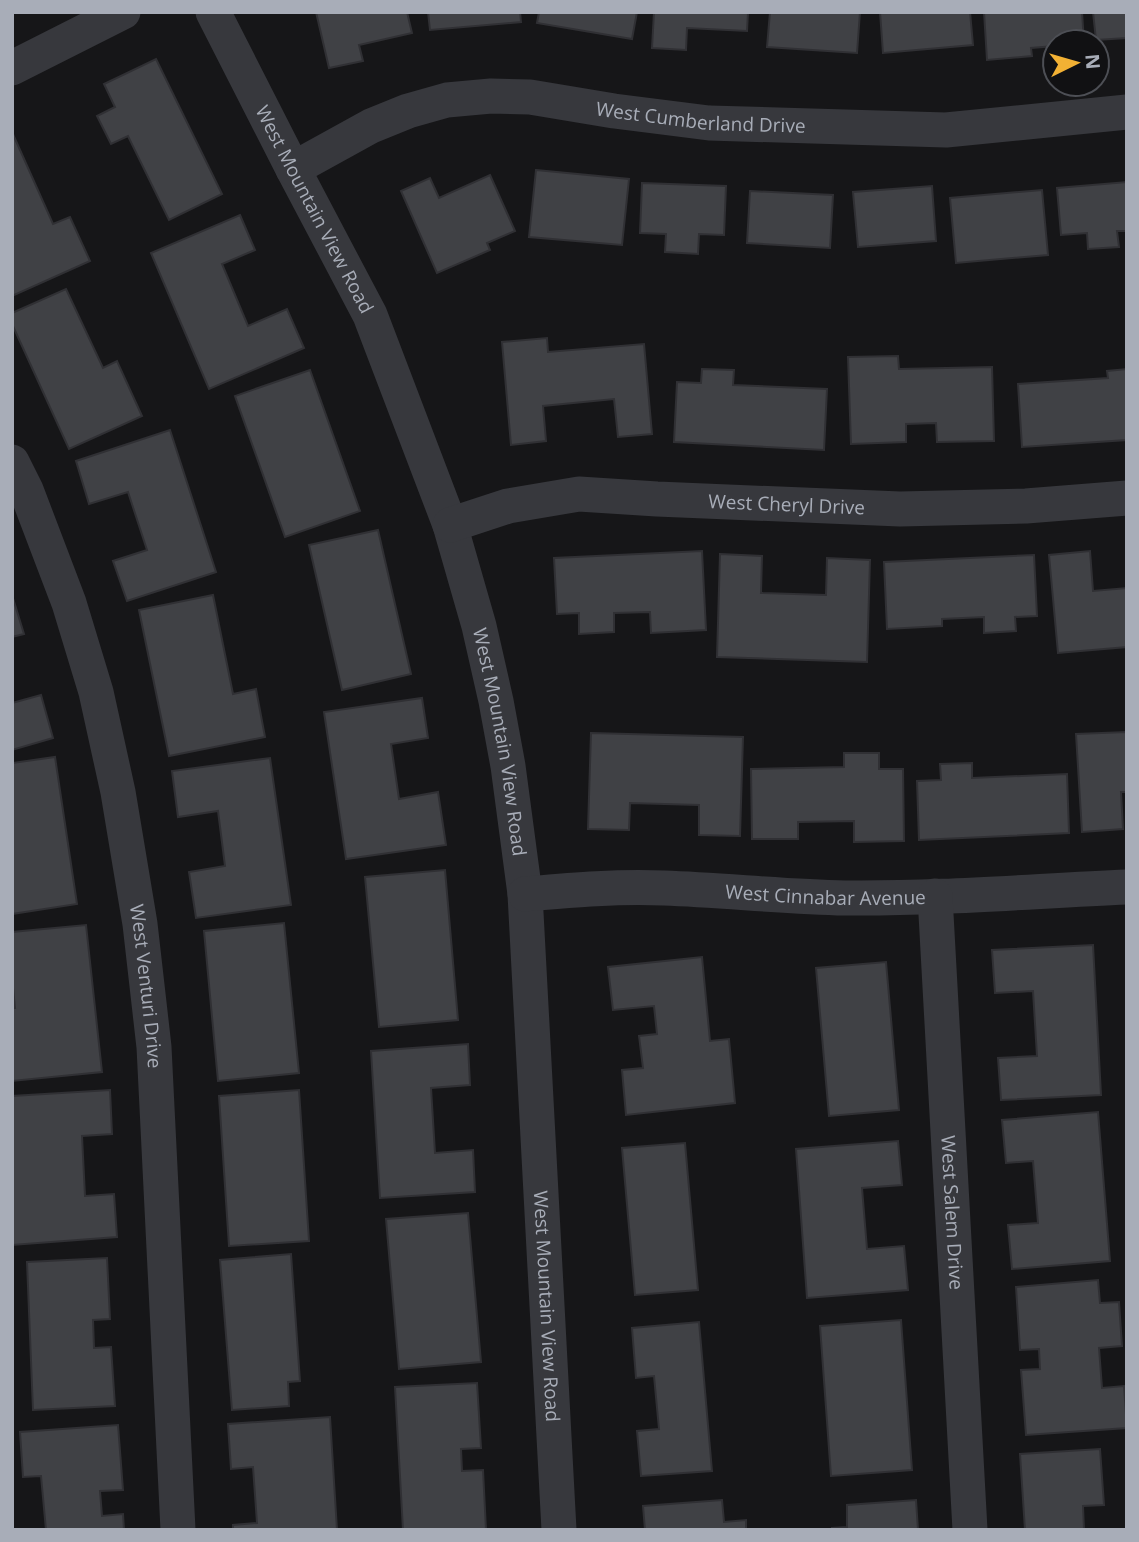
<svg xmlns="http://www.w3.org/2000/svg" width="1139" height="1542" viewBox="0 0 1139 1542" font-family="'Open Sans',sans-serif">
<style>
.building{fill:#404145;stroke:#303034;stroke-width:2}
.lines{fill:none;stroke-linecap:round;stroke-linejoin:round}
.minor{stroke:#37383d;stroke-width:35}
.labels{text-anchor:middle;stroke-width:6;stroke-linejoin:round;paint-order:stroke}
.street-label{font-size:19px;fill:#a8adb8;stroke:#111113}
</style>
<rect width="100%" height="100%" fill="#161618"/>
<g class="building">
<polygon points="316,12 407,12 412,33 359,45 363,61 329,68"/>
<polygon points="428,12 520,12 521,22 430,30"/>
<polygon points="539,12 637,12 632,39 537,23"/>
<polygon points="654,12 748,12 747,31 687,28 686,50 652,48"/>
<polygon points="770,12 860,12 857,53 767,47"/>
<polygon points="880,12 970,12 973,45 883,53"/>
<polygon points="984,12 1082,12 1084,42 1055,42 1055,46 1031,48 1032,56 987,60"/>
<polygon points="1093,12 1127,12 1127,38 1096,40"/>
<polygon points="156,59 222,194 169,220 128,136 111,144 97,116 115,107 104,84"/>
<polygon points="12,132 53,224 70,217 90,261 12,296"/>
<polygon points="536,170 629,179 622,245 529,237"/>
<polygon points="490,175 515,231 487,243 490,250 437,273 401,191 430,178 439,198"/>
<polygon points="1127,182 1127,231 1117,231 1119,247 1088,249 1087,233 1061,235 1057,188"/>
<polygon points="642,183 726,186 724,235 699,234 698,254 665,252 666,234 640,233"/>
<polygon points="932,186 936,241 858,247 853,192"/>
<polygon points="1042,190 1048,255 956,263 950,198"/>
<polygon points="750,191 833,195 830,248 747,243"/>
<polygon points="240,215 255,250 222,264 248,326 287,309 304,348 209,389 151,253"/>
<polygon points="66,289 103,368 117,361 142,416 69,449 12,324 12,313"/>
<polygon points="547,338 548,352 644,344 652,434 618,437 614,399 543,406 546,441 511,445 502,342"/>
<polygon points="898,356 899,369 992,367 994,441 937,442 936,423 906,424 906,442 851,444 848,357"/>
<polygon points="702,369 734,370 733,385 827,389 824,450 674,442 677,382 701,383"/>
<polygon points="1127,369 1127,440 1022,447 1018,384 1108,378 1107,371"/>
<polygon points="310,370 360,511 285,537 235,396"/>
<polygon points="170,430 216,572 127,601 113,561 147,550 128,492 89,504 76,461"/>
<polygon points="378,530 411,674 342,690 309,545"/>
<polygon points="702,551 706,630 651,633 650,612 614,613 614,632 579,634 579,613 557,614 554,558"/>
<polygon points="1090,551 1093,591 1127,588 1127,647 1058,653 1049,555"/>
<polygon points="720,554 762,556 761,593 826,595 827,558 870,560 867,662 717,657"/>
<polygon points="1034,555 1037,616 1015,617 1016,631 984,633 984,617 942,619 942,626 887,629 884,562"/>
<polygon points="12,595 24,634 12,637"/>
<polygon points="213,595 233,694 256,689 265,737 169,756 139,610"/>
<polygon points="41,695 53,738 12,750 12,703"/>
<polygon points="422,698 428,738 391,744 399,799 438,792 446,845 346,859 324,712"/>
<polygon points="1127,732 1127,792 1121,792 1123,829 1082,832 1076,734"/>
<polygon points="591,733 743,737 740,836 699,835 699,805 630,803 629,830 588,829"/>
<polygon points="844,753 879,753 879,769 903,769 904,841 854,842 854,821 798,822 798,839 752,839 751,769 844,767"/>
<polygon points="55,757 77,904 12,914 12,763"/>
<polygon points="270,758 291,905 196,918 189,872 225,866 218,811 178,817 172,771"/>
<polygon points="972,763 972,778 1067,774 1069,833 919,840 917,781 941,780 940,764"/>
<polygon points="445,870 458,1020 379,1027 365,877"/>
<polygon points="284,923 299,1073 218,1081 204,931"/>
<polygon points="86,925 102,1072 12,1081 12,1008 15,1008 12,978 12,932"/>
<polygon points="1093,945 1101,1095 1001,1100 998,1058 1037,1056 1033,991 995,993 992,950"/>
<polygon points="702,957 710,1041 729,1039 735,1103 626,1115 622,1070 643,1068 639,1036 657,1034 654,1006 613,1010 608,967"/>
<polygon points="886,962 899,1110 829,1116 816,968"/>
<polygon points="468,1044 470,1085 431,1088 435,1153 473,1150 475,1192 380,1198 371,1051"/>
<polygon points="110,1090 112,1134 82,1136 85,1196 114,1194 117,1237 12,1245 12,1096"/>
<polygon points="299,1090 309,1241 229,1246 219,1096"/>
<polygon points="1098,1112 1110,1261 1012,1269 1008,1225 1038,1223 1033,1161 1006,1163 1002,1120"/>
<polygon points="898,1141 902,1185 862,1188 867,1249 904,1246 908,1290 807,1298 796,1149"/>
<polygon points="685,1143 698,1290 635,1295 622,1148"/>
<polygon points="468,1213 481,1362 399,1369 386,1219"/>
<polygon points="291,1254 300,1381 288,1382 289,1406 232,1410 220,1260"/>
<polygon points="107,1258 110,1319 93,1320 94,1348 111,1347 115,1406 33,1410 27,1262"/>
<polygon points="1098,1280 1100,1303 1119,1302 1122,1346 1099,1348 1102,1388 1124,1386 1127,1428 1026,1435 1021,1370 1040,1369 1039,1349 1020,1350 1016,1287"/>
<polygon points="901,1320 912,1470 831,1476 820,1326"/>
<polygon points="699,1322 712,1471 641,1476 637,1431 659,1429 654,1376 636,1378 632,1328"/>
<polygon points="477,1383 481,1448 461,1449 462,1471 483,1470 486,1530 403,1530 395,1387"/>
<polygon points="330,1417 337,1530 233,1530 233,1525 257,1523 253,1467 231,1469 228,1424"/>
<polygon points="118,1425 123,1490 100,1491 102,1516 123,1514 124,1530 46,1530 41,1476 23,1477 20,1432"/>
<polygon points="1100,1449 1104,1505 1083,1506 1084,1530 1025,1530 1020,1454"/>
<polygon points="722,1500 724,1522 746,1520 746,1530 645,1530 643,1506"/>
<polygon points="916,1500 918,1530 832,1530 832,1528 847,1527 847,1505"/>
</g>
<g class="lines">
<g class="minor">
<path id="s1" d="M213,12l80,157 77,146 80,210 29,101 17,75 12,65 17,128 34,636"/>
<polyline points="12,68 123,12"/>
<path id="s2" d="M293,169l78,-43 37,-15 39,-11 44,-4 39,1 84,14 95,12 237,7 181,-18"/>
<path id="s3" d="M12,462l14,28 43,113 27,89 22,100 22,132 14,123 24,483"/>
<path id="s4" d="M450,525l58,-19 71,-12 78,5 243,10 126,-3 101,-8"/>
<path id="s5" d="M525,894c47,-4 92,-8 139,-6 60,2 120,9 181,10 93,1 188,-7 282,-11"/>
<path id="s6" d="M935,896l35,634"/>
</g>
</g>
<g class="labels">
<g class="street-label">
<text dy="7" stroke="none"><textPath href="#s2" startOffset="425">West Cumberland Drive</textPath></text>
<text dy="7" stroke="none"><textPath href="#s1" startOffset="222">West Mountain View Road</textPath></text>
<text dy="7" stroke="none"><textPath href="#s4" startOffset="341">West Cheryl Drive</textPath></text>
<text dy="7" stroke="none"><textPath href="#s1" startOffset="789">West Mountain View Road</textPath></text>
<text dy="7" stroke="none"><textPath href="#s5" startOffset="301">West Cinnabar Avenue</textPath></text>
<text dy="7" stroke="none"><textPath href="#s3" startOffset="544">West Venturi Drive</textPath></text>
<text dy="7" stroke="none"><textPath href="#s6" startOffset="317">West Salem Drive</textPath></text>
<text dy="7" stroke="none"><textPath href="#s1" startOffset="1356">West Mountain View Road</textPath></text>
</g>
</g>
<rect width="1139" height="1542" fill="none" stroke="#a8adb8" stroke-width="28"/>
<g transform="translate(1076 63) rotate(85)"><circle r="33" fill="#111113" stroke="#4d4f55" stroke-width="2"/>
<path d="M0-5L12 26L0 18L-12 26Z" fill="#f2b134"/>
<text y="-10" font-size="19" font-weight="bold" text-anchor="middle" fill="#a8adb8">N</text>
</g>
</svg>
